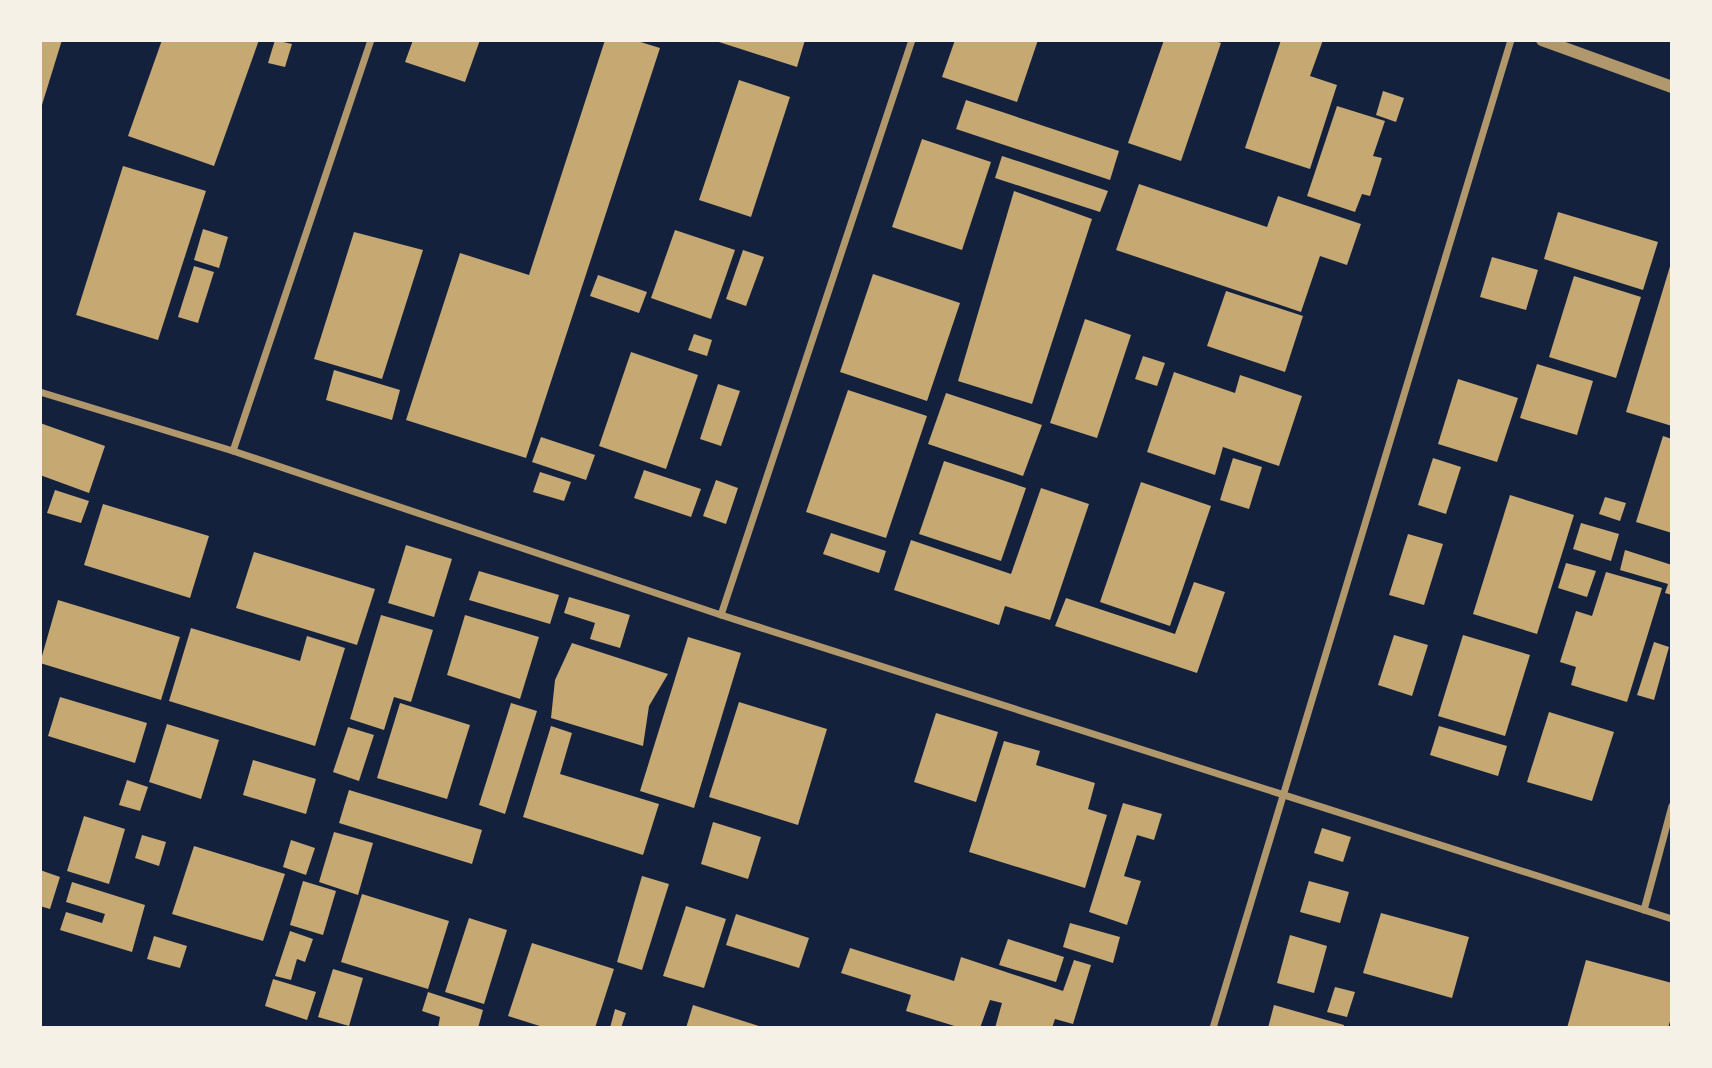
<svg xmlns="http://www.w3.org/2000/svg" width="1712" height="1068" viewBox="0 0 1712 1068" font-family="'IBM Plex Sans',sans-serif">
<style>
.building{fill:#c6a872}
.lines{fill:none;stroke-linecap:round;stroke-linejoin:round}
.minor{stroke:#b1986c;stroke-width:7}
.tertiary{stroke:#b1986c;stroke-width:12}
</style>
<rect width="100%" height="100%" fill="#14213d"/>
<g class="building">
<polygon points="40,40 62,40 41,108 40,107"/>
<polygon points="162,40 259,40 214,166 128,136"/>
<polygon points="275,40 292,44 285,67 268,63"/>
<polygon points="413,40 480,40 465,82 405,62"/>
<polygon points="605,40 634,40 660,48 526,458 406,420 460,253 529,275"/>
<polygon points="719,40 805,40 797,67 719,42"/>
<polygon points="955,40 1038,40 1017,102 942,77"/>
<polygon points="1164,40 1212,40 1221,43 1181,161 1128,143"/>
<polygon points="1281,40 1323,40 1310,76 1337,85 1310,169 1245,148"/>
<polygon points="739,80 790,97 751,217 699,200"/>
<polygon points="1383,91 1404,98 1396,122 1376,115"/>
<polygon points="966,100 1119,151 1110,180 956,129"/>
<polygon points="1337,106 1385,121 1373,156 1382,158 1370,196 1362,194 1355,212 1307,196"/>
<polygon points="922,139 991,162 962,250 892,227"/>
<polygon points="1002,156 1108,191 1100,212 995,178"/>
<polygon points="123,166 206,191 158,340 76,315"/>
<polygon points="1139,184 1267,227 1278,196 1361,224 1347,265 1320,256 1301,312 1116,250"/>
<polygon points="1014,191 1092,219 1032,404 958,381"/>
<polygon points="1558,212 1658,242 1643,290 1544,259"/>
<polygon points="203,229 228,237 219,268 194,260"/>
<polygon points="675,230 735,250 711,319 651,298"/>
<polygon points="354,232 423,250 382,379 314,359"/>
<polygon points="743,250 764,257 746,306 726,299"/>
<polygon points="1492,257 1538,270 1526,310 1480,297"/>
<polygon points="1671,263 1672,263 1672,426 1626,412"/>
<polygon points="194,266 214,272 198,323 178,317"/>
<polygon points="873,274 960,303 927,401 840,372"/>
<polygon points="598,275 647,292 639,313 590,296"/>
<polygon points="1574,276 1641,297 1616,378 1549,357"/>
<polygon points="1226,291 1303,316 1285,372 1207,346"/>
<polygon points="1085,319 1131,335 1097,438 1050,423"/>
<polygon points="694,334 712,340 707,356 688,350"/>
<polygon points="631,352 698,375 666,469 599,446"/>
<polygon points="1143,356 1165,363 1157,386 1135,379"/>
<polygon points="1537,364 1593,381 1577,435 1520,418"/>
<polygon points="334,370 400,390 392,420 326,400"/>
<polygon points="1174,372 1235,393 1240,375 1302,396 1279,466 1223,447 1215,475 1147,452"/>
<polygon points="1458,379 1518,398 1497,462 1438,444"/>
<polygon points="718,384 740,391 721,446 700,439"/>
<polygon points="848,390 927,416 886,538 806,512"/>
<polygon points="946,393 1042,425 1023,476 928,444"/>
<polygon points="40,423 105,446 89,493 40,475"/>
<polygon points="1663,436 1672,439 1672,533 1636,522"/>
<polygon points="541,437 595,455 586,480 532,462"/>
<polygon points="1233,458 1262,467 1249,509 1220,500"/>
<polygon points="1433,458 1461,467 1446,514 1418,505"/>
<polygon points="944,461 1026,488 1001,561 919,534"/>
<polygon points="644,470 701,489 691,517 634,498"/>
<polygon points="540,472 571,482 564,501 533,492"/>
<polygon points="716,480 738,488 726,524 703,516"/>
<polygon points="1141,482 1211,506 1170,626 1100,602"/>
<polygon points="1041,488 1089,504 1050,620 1005,606 999,625 894,590 911,540 1011,574"/>
<polygon points="55,490 89,501 81,523 47,513"/>
<polygon points="1510,495 1574,515 1537,634 1473,614"/>
<polygon points="1605,497 1626,503 1620,521 1599,514"/>
<polygon points="103,504 209,536 190,598 84,565"/>
<polygon points="1581,523 1619,534 1611,561 1573,549"/>
<polygon points="831,533 886,551 879,573 823,554"/>
<polygon points="1408,534 1443,544 1424,605 1389,595"/>
<polygon points="406,545 452,559 434,617 388,603"/>
<polygon points="1625,550 1672,565 1672,595 1665,593 1668,584 1620,570"/>
<polygon points="254,552 375,589 357,645 236,608"/>
<polygon points="1566,563 1596,571 1587,597 1558,588"/>
<polygon points="479,571 559,595 550,624 469,600"/>
<polygon points="1606,572 1662,588 1627,702 1571,685 1576,667 1560,662 1576,611 1592,616"/>
<polygon points="1194,582 1225,592 1197,673 1055,626 1066,598 1175,634"/>
<polygon points="569,597 630,615 620,648 590,639 595,623 564,613"/>
<polygon points="58,600 180,637 161,700 40,663"/>
<polygon points="381,615 433,630 411,702 394,697 384,730 350,719"/>
<polygon points="465,615 539,637 520,699 447,675"/>
<polygon points="191,628 300,661 307,636 345,648 315,746 169,701"/>
<polygon points="1394,635 1428,645 1412,696 1378,685"/>
<polygon points="1463,635 1530,655 1505,736 1438,716"/>
<polygon points="688,637 741,653 694,808 640,791"/>
<polygon points="1654,642 1669,647 1654,700 1637,695"/>
<polygon points="572,643 668,674 649,706 643,746 551,718 555,680"/>
<polygon points="60,697 147,723 135,763 48,736"/>
<polygon points="739,702 827,729 798,825 709,797"/>
<polygon points="400,703 470,725 447,799 377,778"/>
<polygon points="511,703 537,711 505,814 479,805"/>
<polygon points="1549,712 1614,732 1592,801 1527,782"/>
<polygon points="936,713 998,732 976,802 914,782"/>
<polygon points="167,724 219,740 201,799 149,782"/>
<polygon points="551,726 572,733 560,774 659,804 643,855 523,817"/>
<polygon points="1439,726 1507,746 1498,776 1430,755"/>
<polygon points="348,727 374,735 359,781 333,772"/>
<polygon points="1004,741 1040,751 1036,765 1095,783 1088,809 1107,815 1085,888 969,852"/>
<polygon points="253,760 316,779 306,814 243,795"/>
<polygon points="127,780 148,787 140,811 119,805"/>
<polygon points="349,790 482,830 472,864 339,823"/>
<polygon points="1123,803 1162,814 1154,840 1137,835 1124,876 1141,881 1127,925 1089,912"/>
<polygon points="84,816 125,829 109,884 67,871"/>
<polygon points="713,822 761,837 748,879 701,864"/>
<polygon points="1322,828 1351,837 1343,862 1314,853"/>
<polygon points="334,832 373,843 358,895 319,882"/>
<polygon points="142,835 166,842 159,866 135,858"/>
<polygon points="291,840 315,848 306,875 283,867"/>
<polygon points="194,846 285,874 263,941 172,914"/>
<polygon points="40,870 60,877 50,909 40,906"/>
<polygon points="642,876 669,884 642,970 617,962"/>
<polygon points="303,881 336,891 323,935 290,925"/>
<polygon points="1309,881 1349,892 1340,923 1300,912"/>
<polygon points="72,882 145,905 132,952 60,930 66,912 102,923 105,914 66,902"/>
<polygon points="362,894 449,921 428,989 341,962"/>
<polygon points="686,906 726,919 704,988 663,976"/>
<polygon points="1381,913 1469,937 1452,998 1363,973"/>
<polygon points="736,914 809,938 799,968 726,945"/>
<polygon points="469,918 507,930 484,1004 445,992"/>
<polygon points="1070,923 1120,937 1113,963 1063,947"/>
<polygon points="290,931 313,939 305,962 297,959 291,980 275,976"/>
<polygon points="1290,935 1327,946 1314,993 1277,983"/>
<polygon points="154,936 187,946 180,968 147,959"/>
<polygon points="1008,939 1064,957 1056,982 999,965"/>
<polygon points="532,943 614,969 595,1028 546,1028 508,1016"/>
<polygon points="850,948 954,981 961,957 1063,991 1074,960 1091,965 1073,1024 1055,1019 1052,1028 995,1028 1002,1003 990,1000 980,1028 961,1028 906,1011 911,995 841,973"/>
<polygon points="1586,960 1672,983 1672,1015 1668,1028 1567,1028"/>
<polygon points="333,969 363,978 349,1026 318,1017"/>
<polygon points="273,979 316,992 307,1020 265,1006"/>
<polygon points="1335,987 1355,992 1347,1017 1327,1012"/>
<polygon points="428,992 483,1010 478,1028 438,1028 440,1017 422,1011"/>
<polygon points="693,1005 762,1027 762,1028 686,1028"/>
<polygon points="1274,1005 1344,1025 1343,1028 1268,1028"/>
<polygon points="615,1009 626,1013 621,1028 610,1028"/>
</g>
<g class="lines">
<g class="minor">
<polyline points="40,392 233,451 721,615 1672,919"/>
<polyline points="233,451 371,40"/>
<polyline points="721,615 912,40"/>
<polyline points="1644,910 1672,806"/>
<polyline points="1213,1028 1511,40"/>
</g>
<polyline class="tertiary" points="1542,40 1672,87"/>
</g>
<rect width="1712" height="1068" fill="none" stroke="#f6f1e7" stroke-width="84"/>
</svg>
